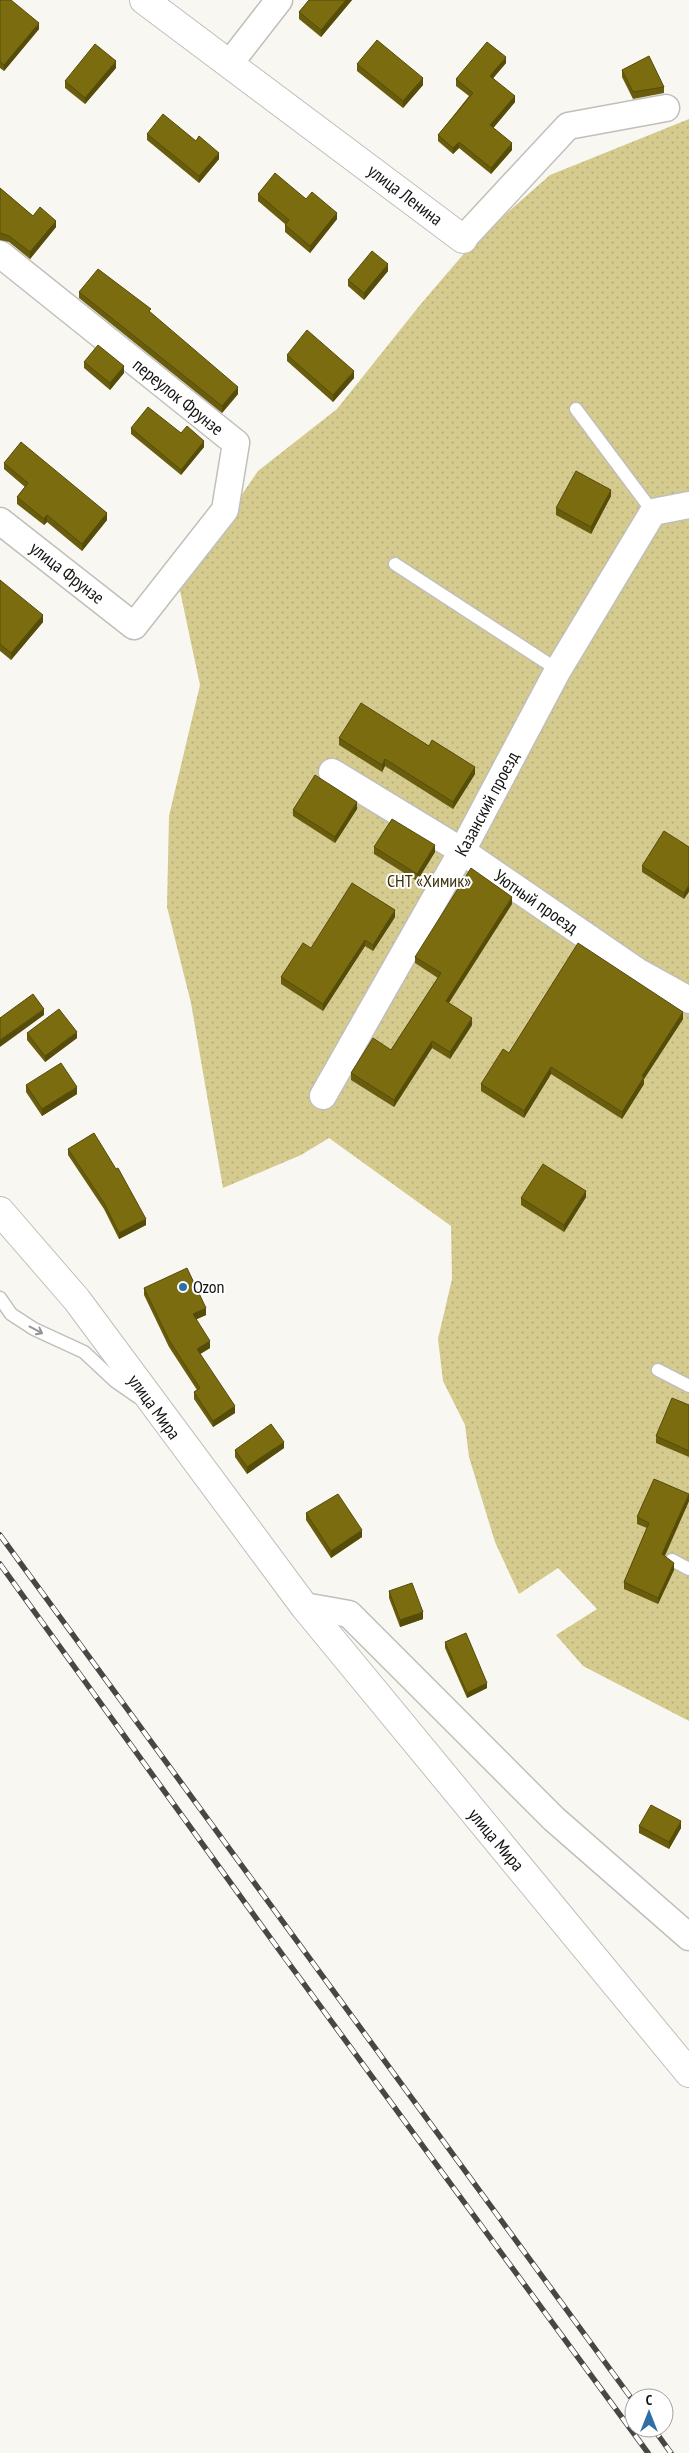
<svg xmlns="http://www.w3.org/2000/svg" width="689" height="2453" viewBox="0 0 689 2453" font-family="'PT Sans Narrow',sans-serif">
<style>
.garden{fill:url(#garden-dots)}
.lines{fill:none;stroke-linecap:round;stroke-linejoin:round}
.service-casing{stroke:#c0bfba;stroke-width:15}
.minor-casing{stroke:#c0bfba;stroke-width:29}
.tertiary-casing{stroke:#c0bfba;stroke-width:30}
.primary-casing{stroke:#c0bfba;stroke-width:30}
.service{stroke:#fff;stroke-width:12}
.minor{stroke:#fff;stroke-width:26}
.tertiary{stroke:#fff;stroke-width:28}
.primary{stroke:#fff;stroke-width:28}
.rail-casing{stroke:#474744;stroke-width:5.5}
.rail{stroke:#fff;stroke-width:4;stroke-dasharray:11;stroke-linecap:butt}
.wall{fill:#695d0d}
.shaded-wall{fill:#554c0a}
.building{fill:#7a6c0f;stroke:#554c0a}
.oneway{stroke:#959594}
.poi-dot{fill:#306fa6;stroke:#fff;stroke-width:2}
.labels{text-anchor:middle;stroke-width:4;stroke-linejoin:round;paint-order:stroke}
.street-label{font-size:18px;fill:#131311;stroke:#fff}
.park-label{font-size:18px;fill:#3b3410;stroke:#fff}
.poi-label{font-size:18px;fill:#131311;stroke:#fff;text-anchor:start}
</style>
<defs>
<pattern id="garden-dots" width="8" height="8" patternUnits="userSpaceOnUse" patternTransform="scale(1.25)"><rect width="8" height="8" fill="#d5cb8e"/><path d="M2 2h.1M6 6h.1" fill="none" stroke="#b6ad79" stroke-width="1.8" stroke-linecap="round"/></pattern>
</defs>
<rect width="100%" height="100%" fill="#f8f7f1"/>
<polygon class="garden" points="689,119 689,1721 583,1666 556,1635 597,1609 558,1568 519,1594 495,1542 469,1457 465,1425 443,1381 438,1339 452,1279 451,1226 329,1138 301,1155 223,1188 191,1003 167,907 169,816 200,685 179,586 258,471 337,409 420,305 473,243 550,175"/>
<g class="lines">
<defs>
<g id="service">
<polyline points="576,409 653,512"/>
<polyline points="395,564 558,670"/>
<polyline points="0,1298 11,1314 34,1329 84,1352 115,1381 138,1397"/>
<polyline points="658,1370 689,1386"/>
<polyline points="672,1560 689,1569"/>
</g>
<g id="minor">
<polyline points="230,63 279,0"/>
<polyline points="463,239 568,126 666,108"/>
<polyline points="0,254 236,443 225,510 134,626 0,521"/>
<polyline points="332,772 462,851 637,971 689,1000"/>
<polyline points="323,1096 462,851 558,670 653,512 689,505"/>
<polyline points="304,1606 349,1614 554,1819 689,1937"/>
</g>
<polyline id="tertiary" points="144,0 463,239"/>
<polyline id="primary" points="0,1211 77,1300 304,1606 689,2073"/>
</defs>
<use href="#service" class="service-casing"/>
<use href="#minor" class="minor-casing"/>
<use href="#tertiary" class="tertiary-casing"/>
<use href="#primary" class="primary-casing"/>
<use href="#service" class="service"/>
<use href="#minor" class="minor"/>
<use href="#tertiary" class="tertiary"/>
<use href="#primary" class="primary"/>
<defs>
<g id="rail">
<polyline points="0,1535 634,2402"/>
<polyline points="0,1564 282,1954 648,2453"/>
<polyline points="653,2428 671,2453"/>
</g>
</defs>
<use href="#rail" class="rail-casing"/>
<use href="#rail" class="rail"/>
</g>
<g class="wall">
<polygon points="0,0 39,29 4,71 0,68"/>
<polygon points="309,0 352,0 321,37 299,19 299,12"/>
<polygon points="506,63 493,78 515,102 493,128 512,150 491,174 459,148 453,154 438,141 438,135 469,96 456,86 456,79"/>
<polygon points="357,64 423,85 403,108 357,71"/>
<polygon points="116,68 85,104 65,88 65,81"/>
<polygon points="622,70 664,87 664,93 633,99 622,77"/>
<polygon points="147,134 196,141 219,159 199,183 147,140"/>
<polygon points="0,188 33,216 56,227 30,259 9,242 0,240"/>
<polygon points="258,194 306,199 337,219 310,253 285,232 285,224 258,201"/>
<polygon points="388,271 364,300 348,286 348,280"/>
<polygon points="79,292 151,313 238,394 222,413 79,298"/>
<polygon points="287,355 354,378 333,402 287,361"/>
<polygon points="84,362 124,373 110,390 84,368"/>
<polygon points="131,428 181,433 204,447 181,475 131,434"/>
<polygon points="4,463 107,520 82,551 47,522 44,525 17,504 17,497 25,487 4,469"/>
<polygon points="611,496 591,534 556,515 556,508"/>
<polygon points="0,580 43,622 11,660 0,651"/>
<polygon points="339,738 429,746 475,774 453,809 385,766 382,772 339,745"/>
<polygon points="357,809 335,843 293,816 293,810"/>
<polygon points="374,847 435,852 417,881 374,854"/>
<polygon points="689,847 684,899 642,872 642,866"/>
<polygon points="512,904 449,1003 472,1025 450,1059 432,1048 394,1107 351,1080 351,1073 391,1050 438,978 415,963 415,957"/>
<polygon points="395,917 373,951 365,946 323,1011 281,984 281,977 311,948"/>
<polygon points="683,1019 644,1079 644,1084 622,1119 551,1074 524,1118 481,1091 481,1084 509,1053"/>
<polygon points="27,1033 77,1038 45,1062 27,1040"/>
<polygon points="26,1085 77,1094 42,1116 26,1092"/>
<polygon points="68,1149 146,1225 119,1239 104,1209 68,1155"/>
<polygon points="586,1197 564,1232 521,1205 521,1198"/>
<polygon points="144,1288 206,1315 196,1319 210,1348 200,1354 235,1413 213,1427 194,1399 194,1392 197,1390 169,1347 144,1295"/>
<polygon points="689,1405 689,1457 656,1443 656,1436"/>
<polygon points="284,1448 247,1474 235,1457 235,1450"/>
<polygon points="689,1501 665,1556 674,1570 658,1604 624,1589 624,1582 647,1528 637,1524 637,1517"/>
<polygon points="306,1513 362,1537 331,1558 306,1520"/>
<polygon points="389,1591 423,1619 400,1627 389,1598"/>
<polygon points="445,1642 487,1688 467,1698 445,1648"/>
<polygon points="639,1826 681,1828 669,1849 639,1833"/>
</g>
<g class="shaded-wall">
<polygon points="346,0 352,0 321,37 321,30"/>
<polygon points="39,23 39,29 4,71 4,65"/>
<polygon points="506,57 506,63 490,82 490,76"/>
<polygon points="116,61 116,68 85,104 85,98"/>
<polygon points="423,78 423,85 403,108 403,101"/>
<polygon points="515,96 515,102 490,132 490,125"/>
<polygon points="459,142 459,148 453,154 453,148"/>
<polygon points="512,143 512,150 491,174 491,168"/>
<polygon points="219,153 219,159 199,183 199,176"/>
<polygon points="337,213 337,219 310,253 310,246"/>
<polygon points="56,221 56,227 30,259 30,252"/>
<polygon points="388,264 388,271 364,300 364,293"/>
<polygon points="124,366 124,373 110,390 110,383"/>
<polygon points="354,371 354,378 333,402 333,395"/>
<polygon points="238,387 238,394 222,413 222,406"/>
<polygon points="204,441 204,447 181,475 181,470"/>
<polygon points="611,490 611,496 591,534 591,527"/>
<polygon points="107,513 107,520 82,551 82,544"/>
<polygon points="47,515 47,522 44,525 44,519"/>
<polygon points="43,615 43,622 11,660 11,653"/>
<polygon points="385,759 385,766 382,772 382,765"/>
<polygon points="475,767 475,774 453,809 453,802"/>
<polygon points="357,802 357,809 335,843 335,837"/>
<polygon points="435,845 435,852 417,881 417,874"/>
<polygon points="689,885 689,892 684,899 684,893"/>
<polygon points="512,897 512,904 446,1007 446,1001"/>
<polygon points="395,910 395,917 373,951 373,945"/>
<polygon points="365,940 365,946 323,1011 323,1004"/>
<polygon points="44,1009 44,1015 0,1047 0,1040"/>
<polygon points="683,1012 683,1019 644,1079 644,1084 622,1119 622,1112 642,1076"/>
<polygon points="472,1018 472,1025 450,1059 450,1052"/>
<polygon points="77,1032 77,1038 45,1062 45,1056"/>
<polygon points="432,1041 432,1048 394,1107 394,1100"/>
<polygon points="551,1067 551,1074 524,1118 524,1111"/>
<polygon points="77,1087 77,1094 42,1116 42,1109"/>
<polygon points="586,1191 586,1197 564,1232 564,1225"/>
<polygon points="146,1219 146,1225 119,1239 119,1233"/>
<polygon points="206,1308 206,1315 193,1321 193,1314"/>
<polygon points="210,1341 210,1348 197,1356 197,1349"/>
<polygon points="235,1406 235,1413 213,1427 213,1421"/>
<polygon points="284,1442 284,1448 247,1474 247,1467"/>
<polygon points="689,1494 689,1501 662,1561 662,1554"/>
<polygon points="362,1530 362,1537 331,1558 331,1551"/>
<polygon points="674,1563 674,1570 658,1604 658,1598"/>
<polygon points="423,1612 423,1619 400,1627 400,1620"/>
<polygon points="487,1683 487,1688 467,1698 467,1693"/>
<polygon points="681,1821 681,1828 669,1849 669,1842"/>
</g>
<g class="building">
<polygon points="0,0 11,0 39,23 4,65 0,62"/>
<polygon points="309,0 346,0 321,30 299,12"/>
<polygon points="377,40 423,78 403,101 357,64"/>
<polygon points="487,42 506,57 490,76 515,96 490,125 512,143 491,168 459,142 453,148 438,135 473,93 456,79"/>
<polygon points="95,44 116,61 85,98 65,81"/>
<polygon points="649,56 664,87 633,92 622,70"/>
<polygon points="163,114 196,141 199,136 219,153 199,176 147,134"/>
<polygon points="275,173 306,199 312,192 337,213 310,246 285,225 289,220 258,194"/>
<polygon points="0,188 33,216 40,207 56,221 30,252 9,236 0,233"/>
<polygon points="372,251 388,264 364,293 348,280"/>
<polygon points="98,269 151,309 149,311 238,387 222,406 79,292"/>
<polygon points="307,330 354,371 333,395 287,355"/>
<polygon points="98,345 124,366 110,383 84,362"/>
<polygon points="148,407 181,433 187,426 204,441 181,470 131,428"/>
<polygon points="21,442 107,513 82,544 47,515 44,519 17,497 28,483 4,463"/>
<polygon points="576,471 611,490 591,527 556,508"/>
<polygon points="0,580 43,615 11,653 0,644"/>
<polygon points="361,703 429,746 432,740 475,767 453,802 385,759 382,765 339,738"/>
<polygon points="315,775 357,802 335,837 293,810"/>
<polygon points="392,819 435,845 417,874 374,847"/>
<polygon points="664,831 689,847 689,885 684,893 642,866"/>
<polygon points="471,868 512,897 446,1001 472,1018 450,1052 432,1041 394,1100 351,1073 373,1038 391,1050 441,973 415,957"/>
<polygon points="352,883 395,910 373,945 365,940 323,1004 281,977 303,943 311,948"/>
<polygon points="578,943 683,1012 642,1076 644,1077 622,1112 551,1067 524,1111 481,1084 503,1049 509,1053"/>
<polygon points="33,994 44,1009 0,1040 0,1018"/>
<polygon points="59,1009 77,1032 45,1056 27,1033"/>
<polygon points="61,1063 77,1087 42,1109 26,1085"/>
<polygon points="94,1133 116,1169 118,1168 146,1219 119,1233 104,1203 68,1149"/>
<polygon points="543,1164 586,1191 564,1225 521,1198"/>
<polygon points="187,1268 206,1308 193,1314 210,1341 197,1349 235,1406 213,1421 194,1392 200,1388 169,1340 144,1288"/>
<polygon points="672,1398 689,1405 689,1451 656,1436"/>
<polygon points="271,1424 284,1442 247,1467 235,1450"/>
<polygon points="654,1479 689,1494 662,1554 674,1563 658,1598 624,1582 649,1523 637,1517"/>
<polygon points="338,1494 362,1530 331,1551 306,1513"/>
<polygon points="412,1583 423,1612 400,1620 389,1591"/>
<polygon points="466,1633 487,1683 467,1693 445,1642"/>
<polygon points="651,1805 681,1821 669,1842 639,1826"/>
</g>
<defs><path id="oneway-shaft" d="M-6 0H5M1.5-3L5.5 0L1.5 3" fill="none" stroke-width="1.6" stroke-linecap="round" stroke-linejoin="round" transform="scale(1.25)"/></defs>
<use class="oneway" href="#oneway-shaft" transform="translate(36 1330) rotate(28)"/>
<circle class="poi-dot" cx="183" cy="1287" r="5"/>
<g class="labels">
<g class="street-label">
<text transform="translate(405 195) rotate(37)" y="6">улица Ленина</text>
<text transform="translate(178 397) rotate(39)" y="6">переулок Фрунзе</text>
<text transform="translate(67 573) rotate(38)" y="6">улица Фрунзе</text>
<text transform="translate(487 804) rotate(-62)" y="6">Казанский проезд</text>
<text transform="translate(536 902) rotate(35)" y="6">Уютный проезд</text>
<text transform="translate(154 1407) rotate(54)" y="6">улица Мира</text>
<text transform="translate(496 1840) rotate(50)" y="6">улица Мира</text>
</g>
<g class="park-label">
<text x="429" y="887">СНТ «Химик»</text>
</g>
<g class="poi-label">
<text x="193" y="1293">Ozon</text>
</g>
</g>
<g transform="translate(649 2413)"><circle r="24" fill="#ffffff" stroke="#a1a1a0"/>
<path d="M0-4L9 19L0 12L-9 19Z" fill="#306fa6"/>
<text y="-8" font-size="14" font-weight="bold" text-anchor="middle" fill="#131311">С</text>
</g>
</svg>
